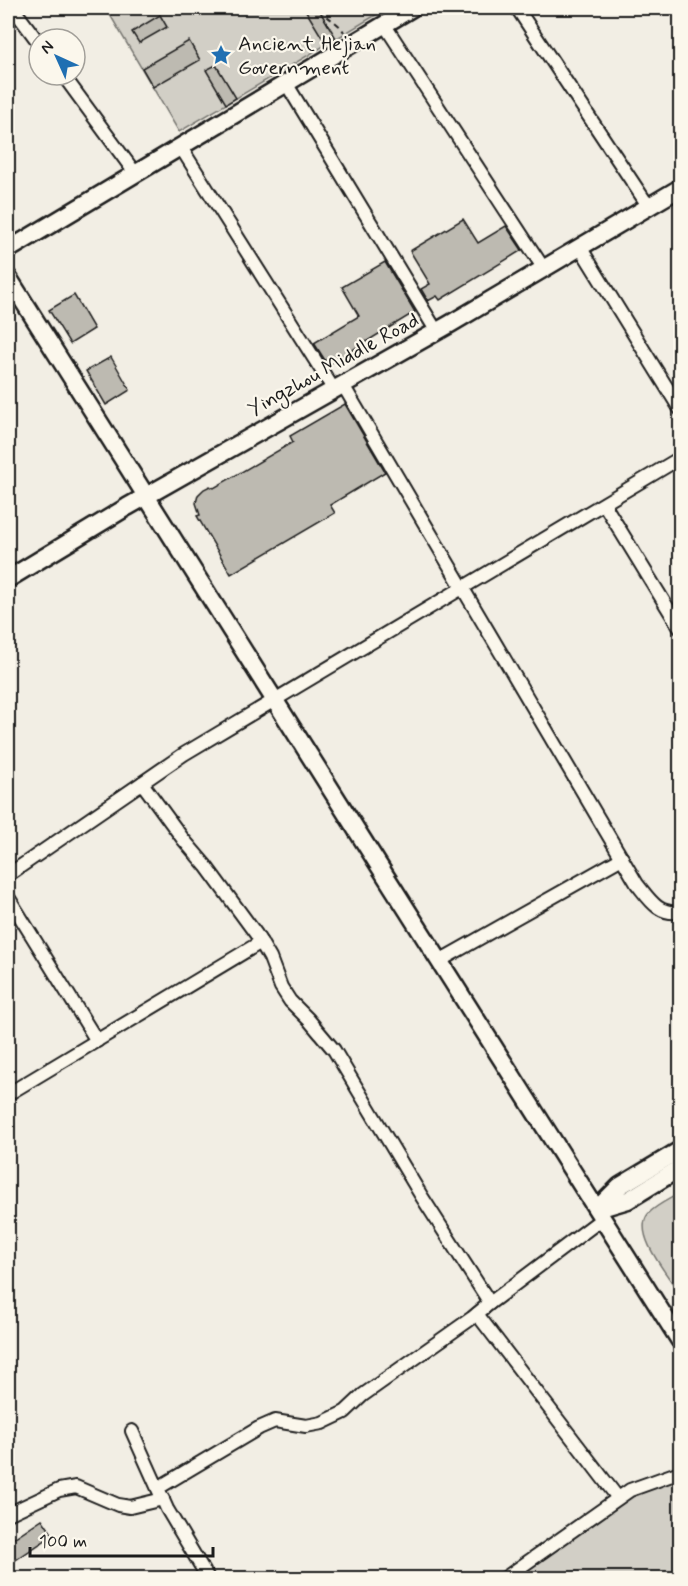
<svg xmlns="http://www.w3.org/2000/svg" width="688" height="1586" viewBox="0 0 688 1586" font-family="Mynerve,sans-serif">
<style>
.green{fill:#d2cfc6;stroke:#777671;stroke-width:1.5}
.building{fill:#bdbab1;stroke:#1c1c1c;stroke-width:1.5}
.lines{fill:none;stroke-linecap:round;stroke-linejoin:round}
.street-casing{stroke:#1c1c1c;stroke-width:16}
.secondary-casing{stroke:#1c1c1c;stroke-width:21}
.path{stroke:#1c1c1c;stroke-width:2;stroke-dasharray:6 4.5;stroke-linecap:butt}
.street{stroke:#fbf7ec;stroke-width:12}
.secondary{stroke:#fbf7ec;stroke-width:16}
.labels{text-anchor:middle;stroke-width:4.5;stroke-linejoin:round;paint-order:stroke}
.poi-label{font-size:21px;fill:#1c1c1c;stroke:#fbf7ec;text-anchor:start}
.street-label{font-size:21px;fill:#1c1c1c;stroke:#fbf7ec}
</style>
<rect width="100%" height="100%" fill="#f2eee4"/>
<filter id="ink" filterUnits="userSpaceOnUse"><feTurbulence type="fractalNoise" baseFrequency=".0167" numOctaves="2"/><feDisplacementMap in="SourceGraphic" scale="12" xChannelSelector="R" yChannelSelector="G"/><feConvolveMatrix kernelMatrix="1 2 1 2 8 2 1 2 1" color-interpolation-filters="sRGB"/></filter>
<g filter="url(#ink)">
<g class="green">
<polygon points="106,8 378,8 381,12 179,132"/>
<path d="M680,1193v101c-11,-18 -48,-59 -32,-80 8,-9 22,-15 32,-21z"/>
<polygon points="680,1479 680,1578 517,1578 635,1494"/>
</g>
<g class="building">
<polygon points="312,8 318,8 336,38 326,44 306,11"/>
<polygon points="160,15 167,27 139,43 132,32"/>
<polygon points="189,41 200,60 153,87 142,68"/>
<polygon points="216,65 236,98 226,104 206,70"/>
<polygon points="463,219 478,243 506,226 522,250 440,300 437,296 428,301 421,289 430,284 410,251"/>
<polygon points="385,262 415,312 328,365 314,343 359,316 342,287"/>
<polygon points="74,295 94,329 70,344 49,310"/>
<polygon points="111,357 130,390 106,405 86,371"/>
<polygon points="345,404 385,472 330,505 335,513 231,574 197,516 200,515 196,503 198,495 204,489 210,486 214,488 293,442 290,436"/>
<polygon points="42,1519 53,1535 8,1565 8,1542"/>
</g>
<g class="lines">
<defs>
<g id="street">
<polyline points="13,8 39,43"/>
<polyline points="517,8 649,207"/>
<polyline points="384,24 544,269"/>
<polyline points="63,75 135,173"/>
<polyline points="286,83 437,332"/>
<polyline points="180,146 334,390"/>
<polyline points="580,247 680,409"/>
<path d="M343,385l294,499c13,16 21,31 43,28"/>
<polyline points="604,504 680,628"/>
<polyline points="142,783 183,839 206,866 256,934 270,958 281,987 290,1001 308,1019 334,1050 422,1197 490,1303"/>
<polyline points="8,875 184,754 680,458"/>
<polyline points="8,897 97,1041"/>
<polyline points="441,960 622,858"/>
<polyline points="8,1094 261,942"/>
<polyline points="477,1314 618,1498"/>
<polyline points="132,1431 167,1509 208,1578"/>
<polyline points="158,1488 259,1428 275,1421 306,1426 322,1423 345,1412 363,1395 472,1318 490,1303 603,1218"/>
<polyline points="8,1514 59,1490 76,1487 118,1505 130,1507 163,1499"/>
<polyline points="505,1578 630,1490 680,1472"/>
</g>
<g id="secondary">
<polyline points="8,250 412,8"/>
<path d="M8,277c221,356 449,709 672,1064"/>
<polyline points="8,579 127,507 450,324 680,188"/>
<polyline points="601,1208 628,1200 680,1168"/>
<polyline points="597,1209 620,1186 680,1150"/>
</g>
</defs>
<use href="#street" class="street-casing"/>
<use href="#secondary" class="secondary-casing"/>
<g class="path">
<path d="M320,8c8,13 16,11 24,24"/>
<polyline points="669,1578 680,1574"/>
</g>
<use href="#street" class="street"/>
<use href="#secondary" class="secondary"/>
</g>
</g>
<defs>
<symbol id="sight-bare" viewBox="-9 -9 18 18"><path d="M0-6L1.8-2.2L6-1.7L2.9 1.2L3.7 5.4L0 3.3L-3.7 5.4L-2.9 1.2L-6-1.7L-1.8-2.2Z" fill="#1f6fb2" stroke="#fbf7ec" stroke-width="2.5" paint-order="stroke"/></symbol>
</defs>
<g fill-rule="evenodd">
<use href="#sight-bare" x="206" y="40" width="30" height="30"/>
</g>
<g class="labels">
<g class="poi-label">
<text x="238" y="50">Ancient Hejian<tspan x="238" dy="24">Government</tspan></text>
</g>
<g class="street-label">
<text transform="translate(333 364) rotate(-29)" y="7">Yingzhou Middle Road</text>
</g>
</g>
<rect width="688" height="1586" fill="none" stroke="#fbf7ec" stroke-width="30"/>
<rect x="15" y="15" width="658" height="1556" fill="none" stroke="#1c1c1c" stroke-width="2" filter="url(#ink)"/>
<g transform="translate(57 57) rotate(315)"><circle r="28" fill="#fbf7ec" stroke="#a29f99" stroke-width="1.5"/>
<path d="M0-4.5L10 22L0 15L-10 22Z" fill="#1f6fb2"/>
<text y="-9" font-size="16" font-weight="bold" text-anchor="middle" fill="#1c1c1c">N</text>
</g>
<path d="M30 1547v9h183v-9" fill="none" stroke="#1c1c1c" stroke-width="3"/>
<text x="39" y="1547" font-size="18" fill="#1c1c1c" stroke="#fbf7ec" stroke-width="4.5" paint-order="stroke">100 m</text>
</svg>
